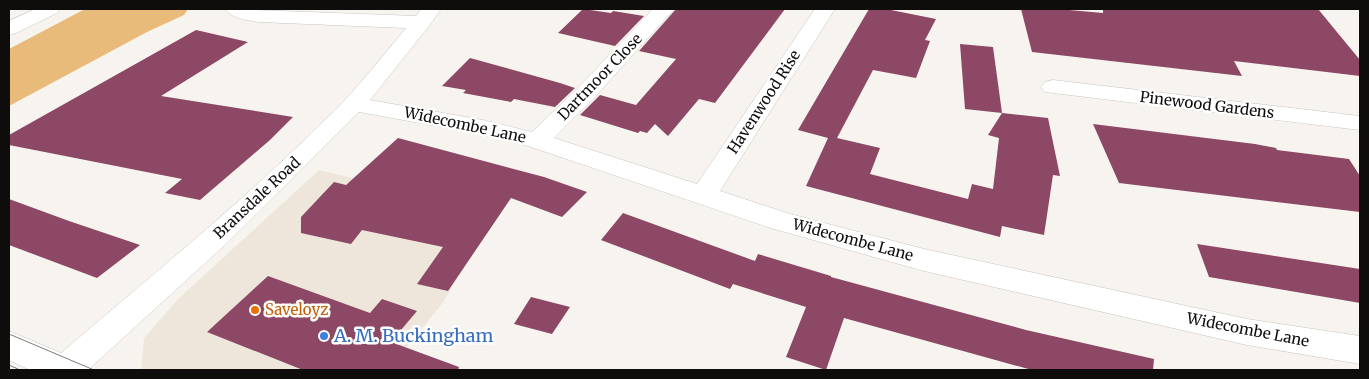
<svg xmlns="http://www.w3.org/2000/svg" width="1369" height="379" viewBox="0 0 1369 379" font-family="Merriweather,serif">
<style>
.built{fill:#eee6db}
.forest{fill:#e8bb7a}
.building{fill:#8c4865}
.lines{fill:none;stroke-linecap:round;stroke-linejoin:round}
.minor-casing{stroke:#c8c6c2;stroke-width:1}
.minor{fill:#fff;fill-rule:evenodd}
.tram{stroke:#7d7c79;stroke-width:1}
.food-dot{fill:#e8710a;stroke:#fff;stroke-width:2}
.shop-dot{fill:#3f7fe0;stroke:#fff;stroke-width:2}
.labels{text-anchor:middle;stroke-width:5;stroke-linejoin:round;paint-order:stroke}
.street-label{font-size:15px;fill:#0e0d0c;stroke:#fff}
.food-label{font-size:15px;fill:#c56008;stroke:#fff;text-anchor:start}
.near-shop-label{font-size:18px;fill:#366cbe;stroke:#fff;text-anchor:start}
</style>
<rect width="100%" height="100%" fill="#f7f4ef"/>
<polygon class="built" points="319,170 426,196 470,257 442,304 388,370 141,370 144,338 178,299"/>
<polygon class="forest" points="85,9 188,9 184,15 147,32 9,106 9,49"/>
<g class="building">
<polygon points="583,9 611,13 613,11 644,16 615,46 558,33"/>
<polygon points="676,9 785,9 715,103 699,99 668,136 655,124 647,133 640,131 638,133 580,115 600,95 636,105 676,59 639,51"/>
<polygon points="869,9 886,9 936,19 925,40 930,41 916,78 873,70 837,138 880,148 870,174 968,199 972,184 993,189 999,138 988,135 1002,113 965,109 960,44 993,47 1002,113 1048,118 1060,176 1053,175 1044,235 1002,226 1000,237 806,186 828,138 798,130"/>
<polygon points="1021,9 1058,9 1103,13 1103,9 1318,9 1360,60 1360,76 1234,61 1242,76 1032,52"/>
<polygon points="196,30 248,42 161,96 293,117 270,140 200,200 165,193 182,179 9,145 9,135"/>
<polygon points="470,58 560,83 575,88 555,107 514,99 511,102 463,93 466,90 442,86"/>
<polygon points="1093,124 1255,144 1276,148 1277,150 1349,159 1360,176 1360,212 1119,183"/>
<polygon points="398,138 544,177 587,192 562,217 511,198 448,291 417,284 443,247 362,230 351,244 301,233 301,217 334,182 346,185"/>
<polygon points="9,199 69,221 140,245 97,278 9,245"/>
<polygon points="623,213 755,261 758,254 831,276 831,277 1026,330 1154,359 1153,370 1032,370 844,318 826,370 786,357 806,307 733,284 730,289 601,240"/>
<polygon points="1197,244 1360,269 1360,303 1209,277"/>
<polygon points="268,276 370,313 382,299 417,311 391,342 459,367 458,370 303,370 207,332"/>
<polygon points="531,297 570,307 552,334 514,324"/>
</g>
<g class="lines">
<defs>
<g id="minor">
<polygon points="35,9 60,9 57,13 16,33 9,35 9,21"/>
<path d="M225,9l191,7 5,-7h20l-12,17 -59,74 113,20 49,12 46,-44 75,-79h21l-80,89 -40,40 143,46 118,-175h20l-115,182 70,23 134,35 323,70 113,17v28l-113,-19 -323,-74 -150,-42 -246,-83 -47,-12 -122,-22 -133,132 -138,126h-58l-21,-10v-29l52,22c96,-82 195,-162 284,-253 21,-23 41,-48 61,-72l-147,-6c-12,-2 -27,-3 -34,-13z"/>
<polygon points="1053,80 1360,116 1360,130 1045,92 1041,87 1045,82"/>
</g>
</defs>
<use href="#minor" class="minor-casing"/>
<use href="#minor" class="minor"/>
<g class="tram">
<polyline points="9,334 94,370"/>
<polyline points="9,365 20,370"/>
</g>
</g>
<circle class="food-dot" cx="255" cy="310" r="5"/>
<circle class="shop-dot" cx="324" cy="336" r="5"/>
<g class="labels">
<g class="street-label">
<text transform="translate(600 77) rotate(-46)" y="5">Dartmoor Close</text>
<text transform="translate(764 102) rotate(-57)" y="5">Havenwood Rise</text>
<text transform="translate(1207 105) rotate(7)" y="5">Pinewood Gardens</text>
<text transform="translate(465 125) rotate(12)" y="5">Widecombe Lane</text>
<text transform="translate(257 198) rotate(-43)" y="5">Bransdale Road</text>
<text transform="translate(853 240) rotate(15)" y="5">Widecombe Lane</text>
<text transform="translate(1248 330) rotate(11)" y="5">Widecombe Lane</text>
</g>
<g class="food-label">
<text x="265" y="315">Saveloyz</text>
</g>
<g class="near-shop-label">
<text x="334" y="342">A. M. Buckingham</text>
</g>
</g>
<rect width="1369" height="379" fill="none" stroke="#0e0d0c" stroke-width="20"/>
</svg>
